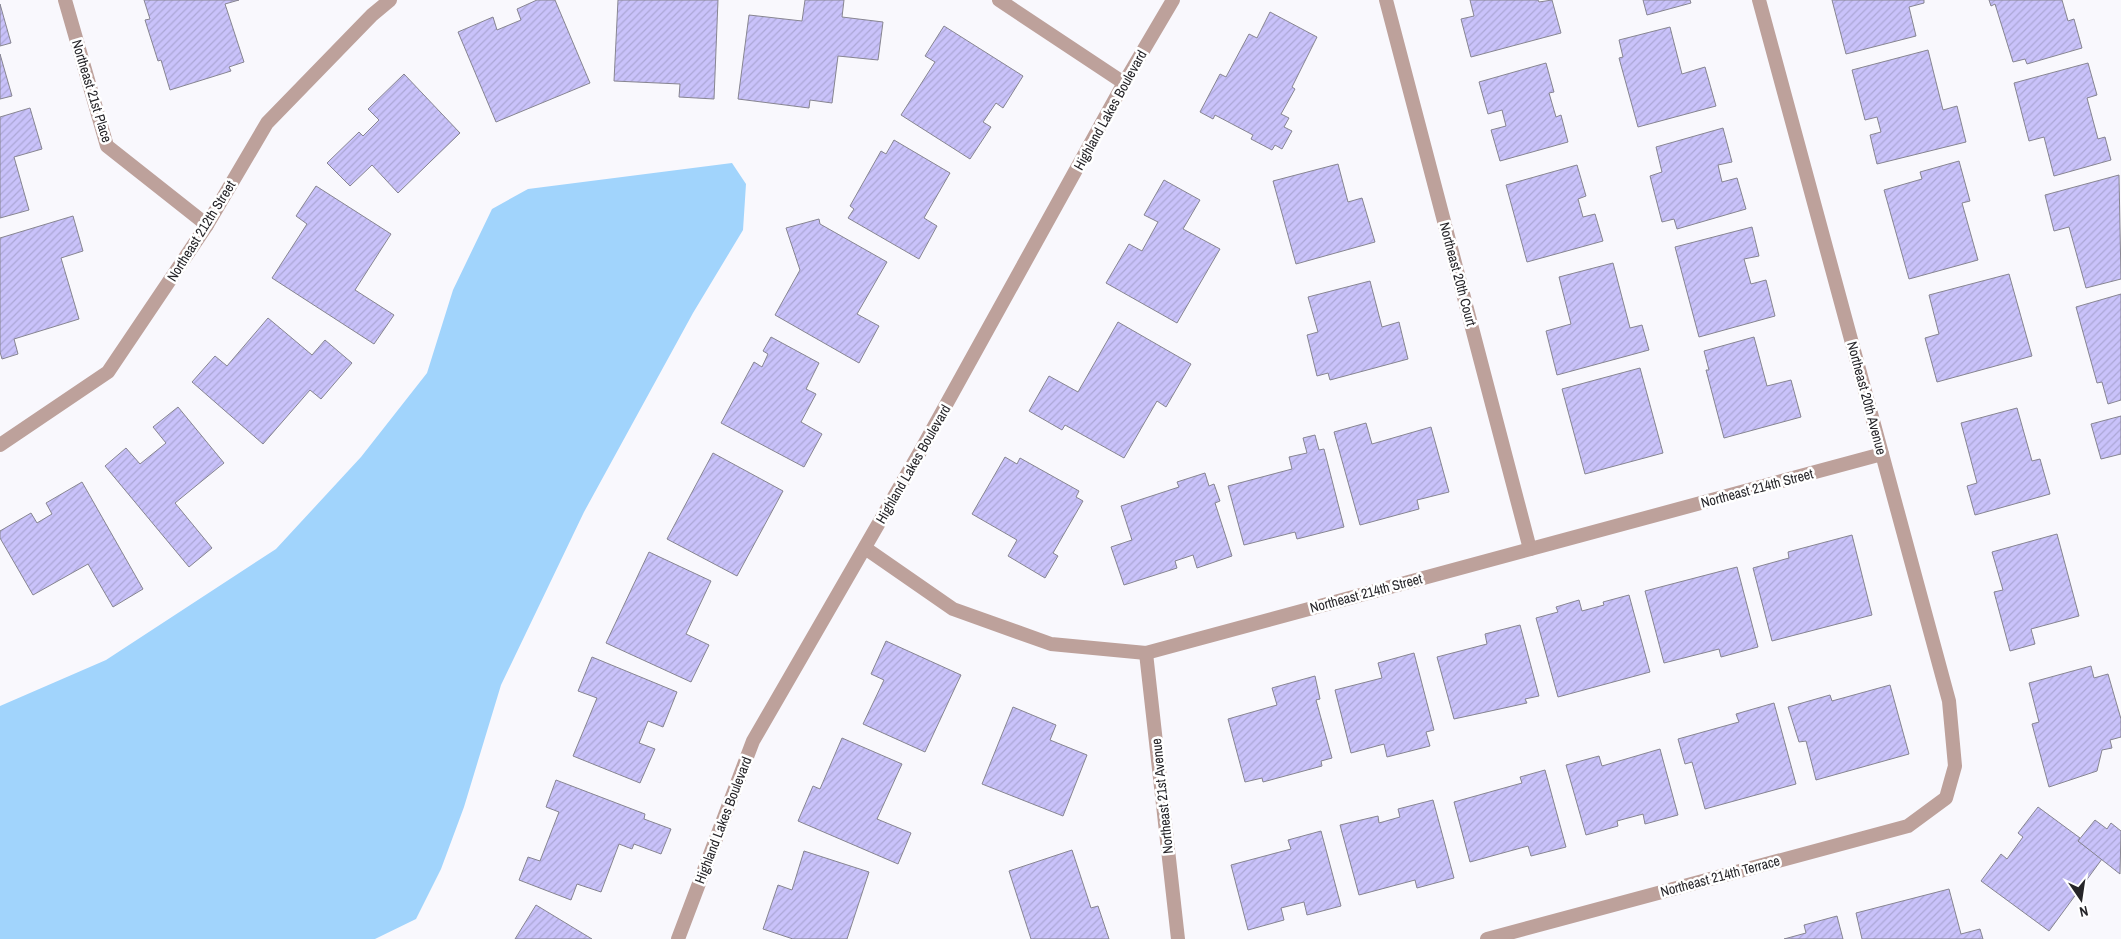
<svg xmlns="http://www.w3.org/2000/svg" width="2121" height="939" viewBox="0 0 2121 939" font-family="'Archivo Narrow',sans-serif">
<style>
.water{fill:#a1d4fc}
.building{fill:url(#building-hatch);stroke:#878591}
.lines{fill:none;stroke-linecap:round;stroke-linejoin:round}
.minor{stroke:#bda19b;stroke-width:14}
.labels{text-anchor:middle;stroke-width:5;stroke-linejoin:round;paint-order:stroke}
.street-label{font-size:14px;fill:#262529;stroke:#fff}
</style>
<defs>
<pattern id="building-hatch" width="6" height="6" patternUnits="userSpaceOnUse" patternTransform="scale(1.25)"><rect width="6" height="6" fill="#c9c2fa"/><path d="M-1 1l2-2M0 6l6-6M5 7l2-2" fill="none" stroke="#aca7d6"/></pattern>
</defs>
<rect width="100%" height="100%" fill="#f9f8fd"/>
<polygon class="water" points="732,163 746,184 743,230 693,313 584,512 501,685 464,807 441,869 416,919 375,939 0,939 0,706 106,660 276,549 361,457 427,373 453,290 492,209 528,189"/>
<g class="building">
<polygon points="144,0 239,0 225,4 244,62 229,67 231,71 170,90 161,60 158,61 145,20 150,19"/>
<polygon points="537,0 555,0 590,83 496,122 458,32 493,17 497,30 521,20 517,9"/>
<polygon points="618,0 718,0 714,99 679,97 680,84 614,81"/>
<polygon points="805,0 844,0 842,17 883,22 878,60 838,56 832,103 810,100 809,108 738,99 749,15 802,21"/>
<polygon points="1470,0 1538,0 1539,2 1552,0 1561,33 1471,57 1461,19 1474,16"/>
<polygon points="1643,0 1690,0 1691,3 1647,15"/>
<polygon points="1832,0 1924,0 1924,3 1909,7 1916,36 1846,54"/>
<polygon points="1989,0 2062,0 2068,21 2074,19 2082,48 2027,64 2025,59 2013,62 1995,4 1991,6"/>
<polygon points="0,4 11,43 0,46"/>
<polygon points="1270,12 1317,37 1292,87 1295,89 1281,114 1289,118 1284,127 1292,131 1282,149 1275,145 1272,150 1251,139 1253,135 1215,115 1213,119 1200,112 1220,74 1226,77 1249,34 1257,38"/>
<polygon points="944,26 1023,76 1003,108 996,103 983,122 991,127 970,159 901,115 935,62 925,56"/>
<polygon points="1670,27 1682,74 1705,67 1716,106 1638,127 1619,58 1623,57 1619,40"/>
<polygon points="1928,50 1943,110 1957,106 1966,142 1877,164 1870,135 1881,132 1877,117 1865,120 1852,70"/>
<polygon points="0,54 12,96 0,99"/>
<polygon points="1546,63 1554,92 1549,93 1556,117 1561,115 1568,142 1500,161 1491,130 1506,126 1502,110 1488,114 1479,82"/>
<polygon points="2088,63 2097,95 2087,98 2098,139 2105,137 2111,160 2054,176 2044,137 2029,141 2014,83"/>
<polygon points="404,74 460,133 398,193 372,165 350,186 327,163 359,132 363,136 379,120 368,109"/>
<polygon points="30,108 42,149 14,157 29,210 0,218 0,117"/>
<polygon points="1723,128 1732,162 1718,165 1722,182 1737,178 1746,209 1677,229 1674,219 1662,222 1650,176 1662,172 1656,147"/>
<polygon points="894,140 950,173 924,218 937,226 919,259 848,218 854,209 850,206 881,151 886,154"/>
<polygon points="1959,161 1970,201 1962,203 1978,260 1909,279 1884,190 1922,179 1920,172"/>
<polygon points="1338,164 1348,202 1362,198 1375,242 1296,264 1273,181"/>
<polygon points="1577,165 1586,196 1578,199 1583,217 1595,214 1603,241 1527,262 1506,185"/>
<polygon points="2119,175 2121,279 2086,288 2069,227 2054,231 2045,195"/>
<polygon points="1164,180 1200,200 1183,229 1220,249 1177,323 1106,283 1129,244 1142,251 1158,222 1144,215"/>
<polygon points="316,186 391,234 355,290 394,315 374,344 272,278 307,224 296,216"/>
<polygon points="73,216 83,251 61,258 79,319 14,339 18,354 2,359 0,352 0,238"/>
<polygon points="819,219 820,224 887,262 857,314 879,326 859,363 775,315 800,270 786,228"/>
<polygon points="1752,227 1759,256 1744,259 1751,284 1766,280 1775,316 1699,337 1675,247"/>
<polygon points="1613,263 1630,328 1642,325 1649,350 1557,375 1546,331 1571,324 1559,277"/>
<polygon points="2009,274 2032,356 1937,382 1925,338 1939,334 1929,295"/>
<polygon points="1370,281 1382,327 1399,322 1408,359 1330,380 1328,373 1317,376 1307,335 1318,332 1308,297"/>
<polygon points="2121,294 2121,400 2108,404 2102,382 2097,383 2076,307"/>
<polygon points="268,318 312,355 325,340 352,363 321,399 310,390 263,444 192,382 215,356 227,366"/>
<polygon points="1118,322 1191,364 1166,407 1157,401 1124,458 1065,425 1062,430 1029,411 1049,376 1078,392"/>
<polygon points="771,337 819,363 806,389 816,394 801,422 822,434 804,467 721,423 754,362 762,367 768,354 763,351"/>
<polygon points="1754,337 1767,386 1791,380 1801,417 1724,438 1706,370 1709,370 1704,351"/>
<polygon points="1640,368 1663,453 1585,474 1562,389"/>
<polygon points="178,407 224,463 175,503 212,548 189,567 105,466 126,448 140,464 166,443 153,427"/>
<polygon points="2017,408 2032,461 2040,459 2050,494 1975,515 1967,486 1977,483 1961,423"/>
<polygon points="2121,416 2121,454 2101,459 2091,424"/>
<polygon points="1366,423 1372,444 1431,427 1449,492 1417,500 1419,509 1360,525 1334,432"/>
<polygon points="1315,435 1319,450 1324,449 1344,527 1297,539 1295,532 1244,545 1228,486 1292,469 1289,457 1307,453 1303,438"/>
<polygon points="713,453 783,491 737,576 667,539"/>
<polygon points="1005,457 1017,464 1020,458 1079,491 1076,497 1083,501 1053,553 1058,556 1045,578 1008,556 1017,540 972,514"/>
<polygon points="1205,473 1209,486 1214,484 1220,501 1215,503 1232,556 1197,568 1193,555 1175,561 1177,568 1124,585 1111,547 1132,540 1121,506 1179,487 1177,482"/>
<polygon points="82,482 143,589 113,607 88,564 33,595 0,538 0,531 31,513 37,523 52,514 46,503"/>
<polygon points="2057,534 2079,616 2031,629 2035,644 2010,651 1994,592 2003,590 1992,552"/>
<polygon points="1852,535 1872,615 1772,641 1753,568 1789,558 1788,552"/>
<polygon points="649,552 711,581 686,634 709,645 691,682 606,643"/>
<polygon points="1737,567 1758,647 1721,657 1719,649 1664,663 1645,591"/>
<polygon points="1629,595 1650,672 1558,697 1536,618 1558,612 1556,607 1579,600 1582,611 1604,605 1603,602"/>
<polygon points="1520,625 1539,696 1525,699 1527,703 1454,719 1437,657 1487,644 1485,634"/>
<polygon points="886,641 961,675 925,752 863,724 884,680 871,674"/>
<polygon points="1414,653 1434,730 1426,732 1430,746 1387,757 1384,744 1351,753 1335,690 1382,678 1378,663"/>
<polygon points="592,657 677,692 663,727 648,721 639,743 655,749 640,783 573,756 597,698 578,691"/>
<polygon points="2091,666 2094,678 2108,674 2121,719 2121,737 2110,740 2112,748 2102,750 2097,771 2049,787 2032,724 2039,722 2029,683"/>
<polygon points="1315,676 1320,699 1316,700 1332,758 1321,761 1322,766 1263,782 1262,778 1245,782 1228,719 1277,705 1272,688"/>
<polygon points="1890,685 1909,754 1816,780 1806,741 1799,742 1788,707 1830,695 1832,701"/>
<polygon points="1774,703 1796,784 1705,809 1692,762 1685,764 1678,739 1739,722 1736,714"/>
<polygon points="1013,707 1056,725 1050,740 1087,755 1063,816 982,784"/>
<polygon points="842,738 902,764 877,819 911,833 898,864 798,821 813,786 820,789"/>
<polygon points="1660,749 1678,815 1645,824 1643,814 1617,821 1618,826 1586,835 1566,765 1599,756 1602,766"/>
<polygon points="1545,770 1566,847 1531,856 1528,846 1470,862 1454,802 1522,783 1520,777"/>
<polygon points="556,780 645,814 644,819 671,829 661,854 634,844 632,849 619,844 601,892 577,884 571,900 519,880 528,857 540,861 559,812 546,807"/>
<polygon points="1433,800 1454,878 1417,888 1415,880 1359,895 1340,825 1378,816 1379,823 1400,817 1398,809"/>
<polygon points="2038,807 2080,838 2078,841 2102,859 2049,931 1981,881 2001,854 2007,859 2023,837 2018,833"/>
<polygon points="2095,820 2107,829 2111,823 2121,831 2120,874 2078,841"/>
<polygon points="1321,831 1341,906 1307,915 1304,902 1281,908 1284,920 1248,930 1231,865 1291,849 1288,840"/>
<polygon points="1072,850 1091,908 1098,906 1109,939 1031,939 1009,871"/>
<polygon points="804,851 869,872 847,939 793,939 763,929 778,885 792,890"/>
<polygon points="1949,889 1961,934 1980,929 1983,939 1862,939 1856,913"/>
<polygon points="536,905 592,939 515,939"/>
<polygon points="1837,916 1843,939 1784,939 1806,933 1804,925"/>
</g>
<g class="lines">
<g class="minor">
<polyline points="65,0 107,146 207,225"/>
<polyline points="999,0 1124,83"/>
<polyline points="1386,0 1530,549"/>
<polyline points="0,445 108,372 207,225 267,123 372,15 390,0"/>
<polyline points="865,548 953,609 1051,644 1146,653 1882,454"/>
<polyline points="1146,653 1178,939"/>
<polyline points="678,939 753,741 921,450 1124,83 1173,0"/>
<polyline points="1487,939 1908,826 1946,798 1955,766 1949,701 1759,0"/>
</g>
</g>
<g class="labels">
<g class="street-label">
<text transform="translate(92 91) rotate(73)" y="5">Northeast 21st Place</text>
<text transform="translate(1110 110) rotate(-61)" y="5">Highland Lakes Boulevard</text>
<text transform="translate(201 231) rotate(-58)" y="5">Northeast 212th Street</text>
<text transform="translate(1458 274) rotate(75)" y="5">Northeast 20th Court</text>
<text transform="translate(1867 398) rotate(75)" y="5">Northeast 20th Avenue</text>
<text transform="translate(913 464) rotate(-60)" y="5">Highland Lakes Boulevard</text>
<text transform="translate(1757 488) rotate(-15)" y="5">Northeast 214th Street</text>
<text transform="translate(1366 593) rotate(-15)" y="5">Northeast 214th Street</text>
<text transform="translate(1162 796) rotate(-96)" y="5">Northeast 21st Avenue</text>
<text transform="translate(723 820) rotate(-69)" y="5">Highland Lakes Boulevard</text>
<text transform="translate(1720 876) rotate(-15)" y="5">Northeast 214th Terrace</text>
</g>
</g>
<g transform="translate(2081 899) rotate(167)" stroke="#ffffff" stroke-width="4" paint-order="stroke">
<path d="M0-4L9 19L0 12L-9 19Z" fill="#262529"/>
<text y="-8" font-size="14" font-weight="bold" text-anchor="middle" fill="#262529">N</text>
</g>
</svg>
